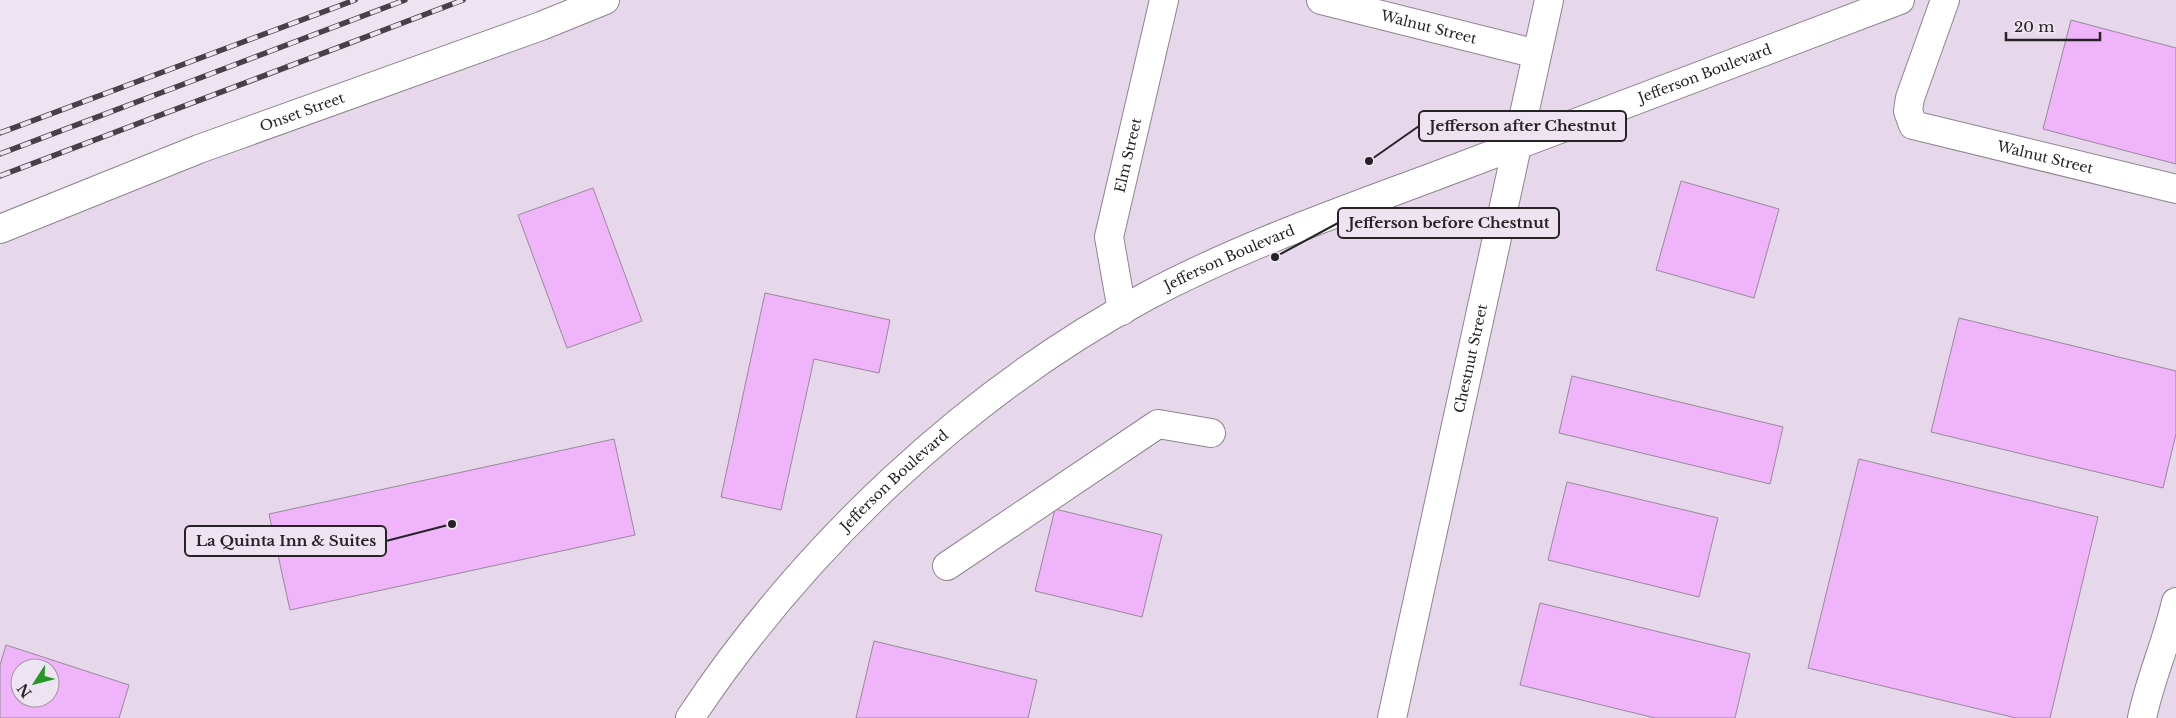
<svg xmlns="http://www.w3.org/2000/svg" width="2176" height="718" viewBox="0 0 2176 718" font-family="'Libre Baskerville',serif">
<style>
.built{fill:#e7d7ea;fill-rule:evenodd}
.building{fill:#f0b4fb;stroke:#958b97;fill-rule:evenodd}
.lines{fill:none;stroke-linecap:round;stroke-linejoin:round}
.minor-casing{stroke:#8e848f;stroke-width:30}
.major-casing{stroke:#8e848f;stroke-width:30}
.minor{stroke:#fff;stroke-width:28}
.major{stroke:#fff;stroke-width:28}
.rail-casing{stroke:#464146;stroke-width:5.5}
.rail{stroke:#eee3f0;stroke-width:4;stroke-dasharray:11;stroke-linecap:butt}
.labels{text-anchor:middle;stroke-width:5;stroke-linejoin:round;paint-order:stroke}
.street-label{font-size:14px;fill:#262226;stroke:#eee3f0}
.leader{fill:none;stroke:#262226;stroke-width:2}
.callout-dot{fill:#262226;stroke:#eee3f0;stroke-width:2}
.callout{fill:#eee3f0;stroke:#262226;stroke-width:2}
.callout-label{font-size:15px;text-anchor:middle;font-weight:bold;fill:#262226}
</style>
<rect width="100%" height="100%" fill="#eee3f0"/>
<path class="built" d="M603,0h1573v718h-2176v-492zM20,668h30v30h-30z"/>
<g class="building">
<polygon points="2071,20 2176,48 2176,164 2043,129"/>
<polygon points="1681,181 1779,209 1754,298 1656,270"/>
<polygon points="593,188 642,321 567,348 518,215"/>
<polygon points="765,293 890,320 879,373 814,359 781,510 721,497"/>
<polygon points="1959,318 2176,371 2176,434 2163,488 1931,432"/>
<polygon points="1572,376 1783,427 1770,484 1559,433"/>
<polygon points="614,439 635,535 290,610 269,514"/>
<polygon points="1859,459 2098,517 2050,718 2016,718 1808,668"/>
<polygon points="1567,482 1718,518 1699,597 1548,560"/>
<polygon points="1055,509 1162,535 1142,617 1035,591"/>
<polygon points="1540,603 1750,654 1735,718 1655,718 1520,685"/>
<polygon points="874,641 1037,680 1028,718 856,718"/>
<path d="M6,645l123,40 -10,33h-119v-53zM20,668h30v30h-30z"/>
</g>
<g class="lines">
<defs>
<g id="minor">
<path id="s1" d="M1321,0l216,54"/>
<path id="s2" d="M1945,0l-35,98 -2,13 5,14 263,64"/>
<path id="s3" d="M0,229l199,-80 342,-123 64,-26"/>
<path id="s4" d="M1122,311l-13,-74 55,-237"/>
<polyline points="947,566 1158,424 1211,433"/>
<path id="s5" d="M1392,718l157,-718"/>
<path d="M2142,718c8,-39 25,-76 34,-116"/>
</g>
<g id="major">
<path id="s6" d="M690,718c113,-170 277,-326 457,-422 98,-52 204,-88 307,-127 148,-57 297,-113 446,-169"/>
</g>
</defs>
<use href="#minor" class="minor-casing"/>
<use href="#major" class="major-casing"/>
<use href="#minor" class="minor"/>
<use href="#major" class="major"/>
<defs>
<g id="rail">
<polyline points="0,133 355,0"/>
<polyline points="0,154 405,0"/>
<polyline points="0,176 463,0"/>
</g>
</defs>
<use href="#rail" class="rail-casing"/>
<use href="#rail" class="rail"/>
</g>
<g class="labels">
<g class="street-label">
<text dy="5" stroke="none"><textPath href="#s1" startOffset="111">Walnut Street</textPath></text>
<text dy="5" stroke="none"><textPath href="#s6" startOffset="1229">Jefferson Boulevard</textPath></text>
<text dy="5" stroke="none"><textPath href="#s3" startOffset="324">Onset Street</textPath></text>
<text dy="5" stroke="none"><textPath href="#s4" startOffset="159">Elm Street</textPath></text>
<text dy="5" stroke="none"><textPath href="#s2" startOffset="268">Walnut Street</textPath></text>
<text dy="5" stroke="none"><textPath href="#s6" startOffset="719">Jefferson Boulevard</textPath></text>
<text dy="5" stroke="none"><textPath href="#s5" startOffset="368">Chestnut Street</textPath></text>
<text dy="5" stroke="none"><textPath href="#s6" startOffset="314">Jefferson Boulevard</textPath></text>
</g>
</g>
<path class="leader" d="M1369 161L1419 126M1275 257L1338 223M452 524L386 541"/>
<g class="callout-dot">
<circle cx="1369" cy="161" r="5"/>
<circle cx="1275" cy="257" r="5"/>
<circle cx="452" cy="524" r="5"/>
</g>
<g class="callout">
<rect x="1419" y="111" width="207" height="30" rx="5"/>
<rect x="1338" y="208" width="221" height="30" rx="5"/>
<rect x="185" y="526" width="201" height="30" rx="5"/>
</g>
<g class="callout-label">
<text x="1523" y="131">Jefferson after Chestnut</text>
<text x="1449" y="228">Jefferson before Chestnut</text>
<text x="286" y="546">La Quinta Inn &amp; Suites</text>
</g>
<g transform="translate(35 683) rotate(234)"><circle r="24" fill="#eee3f0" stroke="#9e969f"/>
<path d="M0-4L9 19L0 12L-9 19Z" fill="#259827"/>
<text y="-8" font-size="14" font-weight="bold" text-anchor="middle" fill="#262226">N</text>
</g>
<path d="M2006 32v8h94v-8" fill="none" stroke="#262226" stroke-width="2.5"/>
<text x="2014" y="32" font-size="15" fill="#262226" stroke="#eee3f0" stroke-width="4" paint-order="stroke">20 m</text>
</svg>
